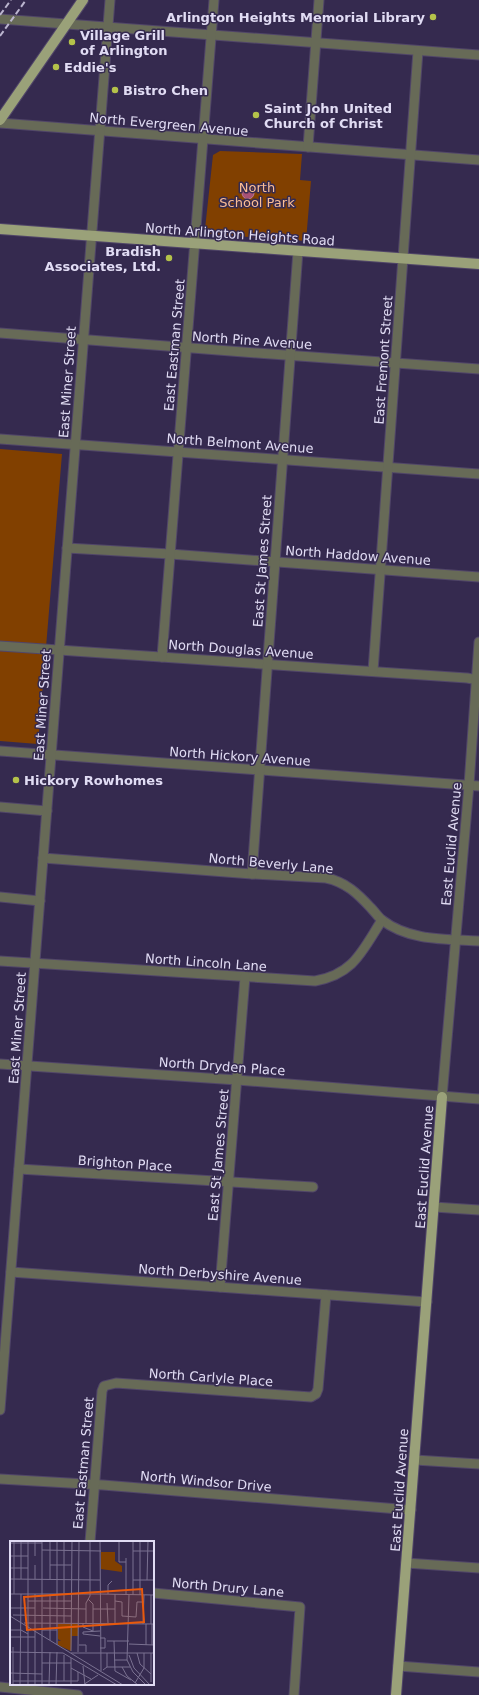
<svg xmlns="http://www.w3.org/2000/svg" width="479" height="1695" viewBox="0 0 479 1695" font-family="'DejaVu Sans',sans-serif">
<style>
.green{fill:#814000}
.water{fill:#a75175;stroke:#b87b9b}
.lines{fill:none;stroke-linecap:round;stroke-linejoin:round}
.minor-casing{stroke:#514669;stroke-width:11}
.major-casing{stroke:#514669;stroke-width:12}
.minor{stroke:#676a57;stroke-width:9}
.major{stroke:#9aa179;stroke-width:10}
.rail{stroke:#bbb5cf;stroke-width:2;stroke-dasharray:6 3;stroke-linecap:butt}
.poi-dot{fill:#b4c24a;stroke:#352a4f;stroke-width:1.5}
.labels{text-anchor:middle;stroke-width:3;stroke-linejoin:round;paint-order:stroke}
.poi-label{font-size:13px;font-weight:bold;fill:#e1dcf4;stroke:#352a4f;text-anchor:start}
.street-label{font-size:13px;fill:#e1dcf4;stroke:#352a4f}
.park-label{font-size:13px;fill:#fcbe94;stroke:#352a4f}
.inset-road{fill:none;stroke:#7a7191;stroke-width:1}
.view{fill:#e8590c;fill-opacity:0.15;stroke:#e8590c;stroke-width:2}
.inset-edge{fill:none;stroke:#e1dcf4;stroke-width:2}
</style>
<rect width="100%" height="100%" fill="#352a4f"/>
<g class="green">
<polygon points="220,151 302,154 300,180 311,181 306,241 209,234 205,229 213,155"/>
<polygon points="0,449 62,454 38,744 0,741"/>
</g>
<circle class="water" cx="248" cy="193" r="6"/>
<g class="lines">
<defs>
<g id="minor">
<polyline points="0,19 479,55"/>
<polyline points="0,123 479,160"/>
<polyline points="308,147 319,0"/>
<path d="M0,333c160,13 319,25 479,36"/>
<polyline points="0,439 479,474"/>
<polyline points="67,548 170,554 479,577"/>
<polyline points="0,646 467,678 479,680"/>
<polyline points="162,657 214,0"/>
<polyline points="373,671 418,51"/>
<polyline points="0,751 479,786"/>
<polyline points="0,807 47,811"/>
<path d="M43,858l209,16 74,4c20,4 32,16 45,30 4,4 7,9 11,12 27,21 64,19 97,21"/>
<polyline points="252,874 298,251"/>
<polyline points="0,897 40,901"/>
<path d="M0,961l315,20c39,-7 47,-30 67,-61"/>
<polyline points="0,1064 237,1080 479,1099"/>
<polyline points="442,1097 469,785 479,642"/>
<polyline points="19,1169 313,1187"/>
<polyline points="434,1207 479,1210"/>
<polyline points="11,1272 427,1302"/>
<polyline points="220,1287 245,977"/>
<polyline points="0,1410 110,0"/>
<polyline points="415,1460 479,1464"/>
<polyline points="0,1479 103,1485 411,1510"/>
<polyline points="90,1542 102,1391 104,1386 116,1383 311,1397 316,1394 318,1389 326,1295"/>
<polyline points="406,1563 479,1568"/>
<polyline points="153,1593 300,1607 294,1695"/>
<polyline points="398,1666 479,1672"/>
<polyline points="0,1687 78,1695"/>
</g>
<g id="major">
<polyline points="0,120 83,0"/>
<polyline points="0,229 479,264"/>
<polyline points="396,1695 442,1097"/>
</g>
</defs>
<use href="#minor" class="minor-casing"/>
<use href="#major" class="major-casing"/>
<use href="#minor" class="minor"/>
<use href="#major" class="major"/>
<g class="rail">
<polyline points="0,15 11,0"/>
<polyline points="0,36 26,0"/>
</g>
</g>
<g class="poi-dot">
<circle cx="433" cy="17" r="4"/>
<circle cx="72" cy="42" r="4"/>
<circle cx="56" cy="67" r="4"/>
<circle cx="115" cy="90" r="4"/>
<circle cx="256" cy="115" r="4"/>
<circle cx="169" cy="258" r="4"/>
<circle cx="16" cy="780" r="4"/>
</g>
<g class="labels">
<g class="poi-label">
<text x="425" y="22" text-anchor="end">Arlington Heights Memorial Library</text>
<text x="80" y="40">Village Grill<tspan x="80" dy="15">of Arlington</tspan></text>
<text x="64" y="72">Eddie's</text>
<text x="123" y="95">Bistro Chen</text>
<text x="264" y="113">Saint John United<tspan x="264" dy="15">Church of Christ</tspan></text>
<text x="161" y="256" text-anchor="end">Bradish<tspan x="161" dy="15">Associates, Ltd.</tspan></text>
<text x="24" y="785">Hickory Rowhomes</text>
</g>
<g class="street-label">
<text transform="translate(169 124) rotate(5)" y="5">North Evergreen Avenue</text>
<text transform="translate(240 234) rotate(4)" y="5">North Arlington Heights Road</text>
<text transform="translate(252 340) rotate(4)" y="5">North Pine Avenue</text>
<text transform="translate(174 345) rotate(-85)" y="5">East Eastman Street</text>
<text transform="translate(383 360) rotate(-86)" y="5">East Fremont Street</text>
<text transform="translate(67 382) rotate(-86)" y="5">East Miner Street</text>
<text transform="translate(240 443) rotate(4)" y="5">North Belmont Avenue</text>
<text transform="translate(358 555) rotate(4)" y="5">North Haddow Avenue</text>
<text transform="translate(262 561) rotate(-86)" y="5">East St James Street</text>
<text transform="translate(241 649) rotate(4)" y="5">North Douglas Avenue</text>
<text transform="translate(42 705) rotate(-86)" y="5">East Miner Street</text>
<text transform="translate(240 756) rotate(4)" y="5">North Hickory Avenue</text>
<text transform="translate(451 844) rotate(-85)" y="5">East Euclid Avenue</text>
<text transform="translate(271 863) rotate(5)" y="5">North Beverly Lane</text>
<text transform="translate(206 962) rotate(4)" y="5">North Lincoln Lane</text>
<text transform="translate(17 1028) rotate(-86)" y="5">East Miner Street</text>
<text transform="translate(222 1066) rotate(4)" y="5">North Dryden Place</text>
<text transform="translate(218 1155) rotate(-85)" y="5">East St James Street</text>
<text transform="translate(125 1163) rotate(4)" y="5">Brighton Place</text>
<text transform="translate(424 1167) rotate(-86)" y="5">East Euclid Avenue</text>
<text transform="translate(220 1274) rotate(4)" y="5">North Derbyshire Avenue</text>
<text transform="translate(211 1377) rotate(4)" y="5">North Carlyle Place</text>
<text transform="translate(83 1463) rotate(-85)" y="5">East Eastman Street</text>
<text transform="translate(206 1481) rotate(5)" y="5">North Windsor Drive</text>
<text transform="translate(399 1490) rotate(-86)" y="5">East Euclid Avenue</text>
<text transform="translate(228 1587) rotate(5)" y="5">North Drury Lane</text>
</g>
<g class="park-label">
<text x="257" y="192">North<tspan x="257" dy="15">School Park</tspan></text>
</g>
</g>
<g transform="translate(10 1541)">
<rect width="144" height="144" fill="#352a4f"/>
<path d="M91,11h14v9l7,5v6l-21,-3zM48,83h20v12h-6l-1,15 -13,-6v-4h3l-3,-2z" fill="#814000"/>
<path class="inset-road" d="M11,0v38M90,0l1,130M109,0v21h7M0,2h32M32,9l59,1M123,10h21M0,15h18M25,15v-14M116,17v36M25,24v14M40,24h21M0,27h18M0,38l90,1M40,38v-38M123,39h21M137,39l1,-39M0,53h90M4,53v-53M90,53l54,1M98,53v-9l4,-4M119,54l-2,65 6,12 13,13M123,54v-54M130,54v-54M18,60h43M105,60l7,1v14l14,1 1,-15h7M97,62l1,20M0,67h25M33,67l43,1M83,68h22M3,74l58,1M0,75l113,69M14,82l130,1M54,82v-82M73,82v4l10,4v-27l-5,-5M76,82v-20l4,-7v-55M105,82v-29M133,83l1,-29M141,83v-29M0,89h11l7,4M32,89h15M90,95l-17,-2v-2l17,-1M0,96h25M40,99v-46M97,100h22M104,100l1,30 16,9M119,103l25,1M47,104v-104M69,104h7v7M136,104v-21M142,104v-21M90,107h5v-10h-5M61,110l1,-110M0,111l53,1 54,32M68,111l1,-111M61,112h83M97,112v14M127,112l3,11 11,10M119,114l5,13 16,17M104,119h13M32,122h29M73,125l2,19M112,126l5,9 11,9M61,127l20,11M93,129l4,-3h23M0,132l32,1M3,140h65v-9M54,140v-26M141,141v-29M125,142l9,-15v-15M3,144v-38M10,144l1,-91M18,144v-144M25,144v-91M32,144v-144M39,144l1,-33M46,144l1,-33M61,144v-27M73,144l15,-10"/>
<path class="view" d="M132,48l2,33 -117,8 -3,-33z"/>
<rect width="144" height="144" class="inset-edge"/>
</g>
</svg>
